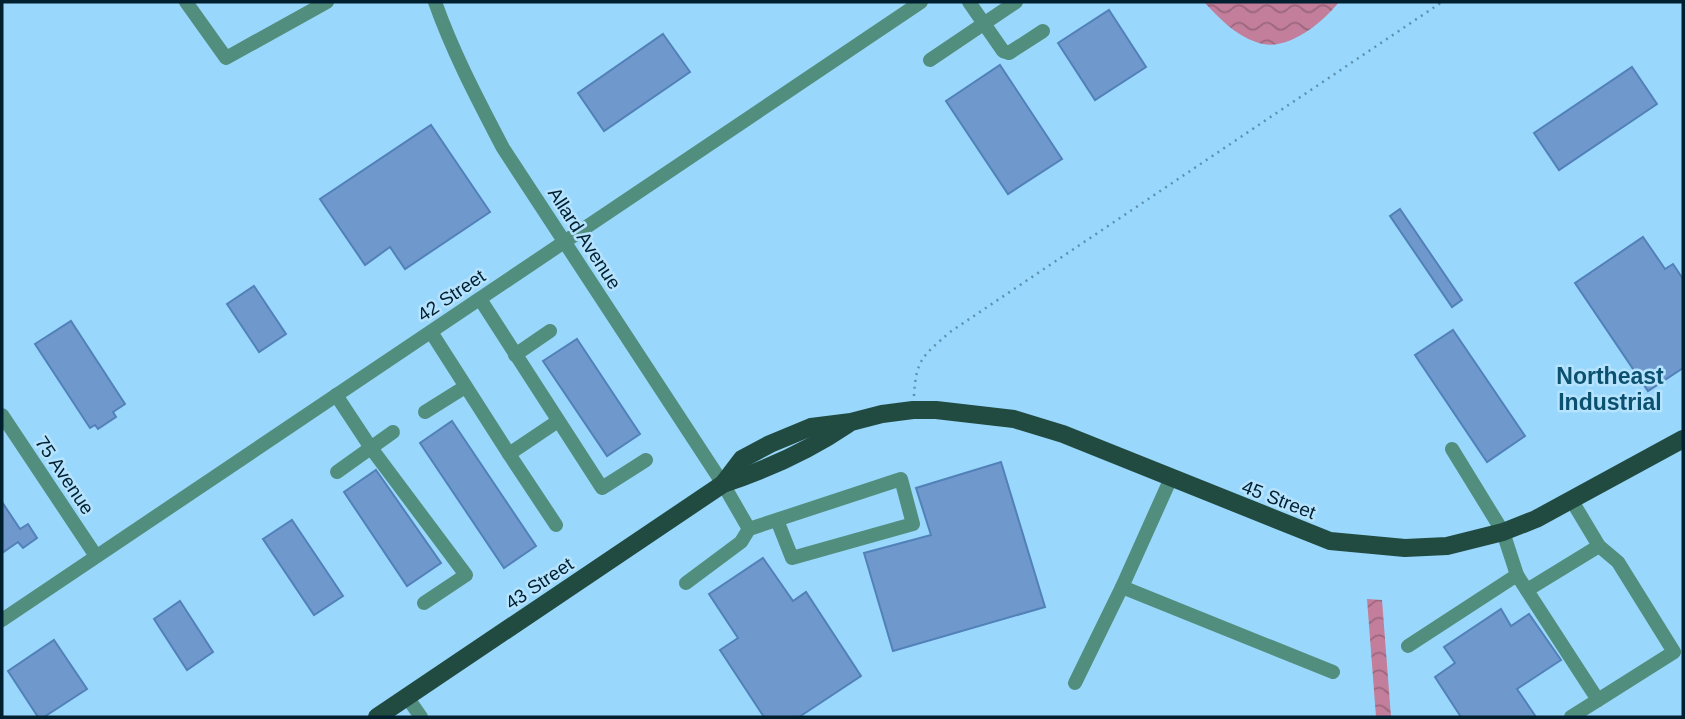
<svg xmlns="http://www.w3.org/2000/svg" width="1685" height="719" viewBox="0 0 1685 719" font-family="Arial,sans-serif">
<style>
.water{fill:url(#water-waves)}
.building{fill:#6f99cd;stroke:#5280b9;stroke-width:2}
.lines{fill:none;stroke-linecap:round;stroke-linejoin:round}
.path{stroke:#5e91ad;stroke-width:2.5;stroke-dasharray:2 5;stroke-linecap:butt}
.minor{stroke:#528e7e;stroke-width:14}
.major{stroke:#214b40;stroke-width:18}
.labels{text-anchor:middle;stroke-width:5;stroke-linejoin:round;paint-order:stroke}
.street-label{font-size:19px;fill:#001f2f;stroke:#b5e3fe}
.quarter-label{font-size:23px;font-weight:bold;fill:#0b506f;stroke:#b5e3fe}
</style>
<defs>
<pattern id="water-waves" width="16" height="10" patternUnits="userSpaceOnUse" patternTransform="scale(1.75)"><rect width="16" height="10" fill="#c27e9a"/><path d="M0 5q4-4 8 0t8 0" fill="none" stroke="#9b677e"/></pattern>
</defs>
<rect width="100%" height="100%" fill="#99d8fc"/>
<g class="water">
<path d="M1204,2h135c-17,21 -53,52 -83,40 -21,-7 -37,-24 -52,-40z"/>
<polygon points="1367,599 1382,600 1391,717 1376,717"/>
</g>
<g class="building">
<polygon points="1109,10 1146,67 1095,100 1058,43"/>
<polygon points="663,34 690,72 604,131 578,93"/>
<polygon points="1000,65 1062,159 1008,194 946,101"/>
<polygon points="1632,67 1657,104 1559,170 1534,133"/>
<polygon points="431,125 490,212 405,269 390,247 365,265 320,199"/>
<polygon points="1400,209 1462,300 1452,307 1390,216"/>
<polygon points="1643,237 1665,269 1673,264 1683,279 1683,368 1648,391 1575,283"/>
<polygon points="254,286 286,334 259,352 227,304"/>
<polygon points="71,321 125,404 113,412 116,417 98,429 95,425 90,428 35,344"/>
<polygon points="1453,330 1525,436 1487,462 1415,355"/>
<polygon points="577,339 640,434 607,456 543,361"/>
<polygon points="452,421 536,546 504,568 420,443"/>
<polygon points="1001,462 1045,607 893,651 864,553 931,535 916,488"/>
<polygon points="376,470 441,563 407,586 344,492"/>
<polygon points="2,502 20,529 28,524 37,538 23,548 18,542 2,553"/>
<polygon points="292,520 343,596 314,615 263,539"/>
<polygon points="763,558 793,601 806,592 861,676 799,717 764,717 720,650 738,638 709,594"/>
<polygon points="180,601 213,652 187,670 154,619"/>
<polygon points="1501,609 1511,626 1529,614 1561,660 1517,689 1536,717 1461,717 1435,677 1455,663 1444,647"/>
<polygon points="54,640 87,689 44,717 38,717 8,671"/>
</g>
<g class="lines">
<path class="path" d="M914,396c2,-37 9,-40 36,-64l492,-330"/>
<g class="minor">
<polyline points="186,2 226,58 327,2"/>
<path d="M435,2c18,51 43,98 68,146l220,336 26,45 152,-50 12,45 -121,34 -15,-38"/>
<polyline points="969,2 1003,51 1009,53 1043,31"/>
<polyline points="930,60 1016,2"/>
<polyline points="480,299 602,488 646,460"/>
<polyline points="431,332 509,454"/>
<polyline points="515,355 550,331"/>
<polyline points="336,395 371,448 466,575 424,603"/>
<polyline points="425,412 465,387"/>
<polyline points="2,415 96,556"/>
<polyline points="337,472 393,432"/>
<polyline points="1171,478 1122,587 1333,672"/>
<polyline points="1572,501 1599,546 1618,562 1674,652 1598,700"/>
<polyline points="556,525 509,454 558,421"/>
<polyline points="1517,575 1598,700 1571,717"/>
<polyline points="686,583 741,542 749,529"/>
<polyline points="1527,590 1599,546"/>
<polyline points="2,620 921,2"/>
<polyline points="1408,646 1517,575 1503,532 1452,449"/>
<polyline points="1075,683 1122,587"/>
<polyline points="407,697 421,717"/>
</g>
<g class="major">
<polyline points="723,484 742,459 770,444 811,427 851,422 882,414 913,410 936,410 1014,419 1063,434 1330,541 1405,548 1447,546 1503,532 1536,519 1683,439"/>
<path d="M377,717l346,-233c45,-15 87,-34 125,-60"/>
</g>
</g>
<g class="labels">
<g class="street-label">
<text transform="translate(585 238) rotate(57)" y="7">Allard Avenue</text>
<text transform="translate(451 295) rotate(-34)" y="7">42 Street</text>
<text transform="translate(65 475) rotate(56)" y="7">75 Avenue</text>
<text transform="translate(1279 499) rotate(21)" y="7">45 Street</text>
<text transform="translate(539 583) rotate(-34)" y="7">43 Street</text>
</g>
<g class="quarter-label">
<text x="1610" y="384">Northeast<tspan x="1610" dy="26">Industrial</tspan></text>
</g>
</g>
<rect width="1685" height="719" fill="none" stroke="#001f2f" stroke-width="7"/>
</svg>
